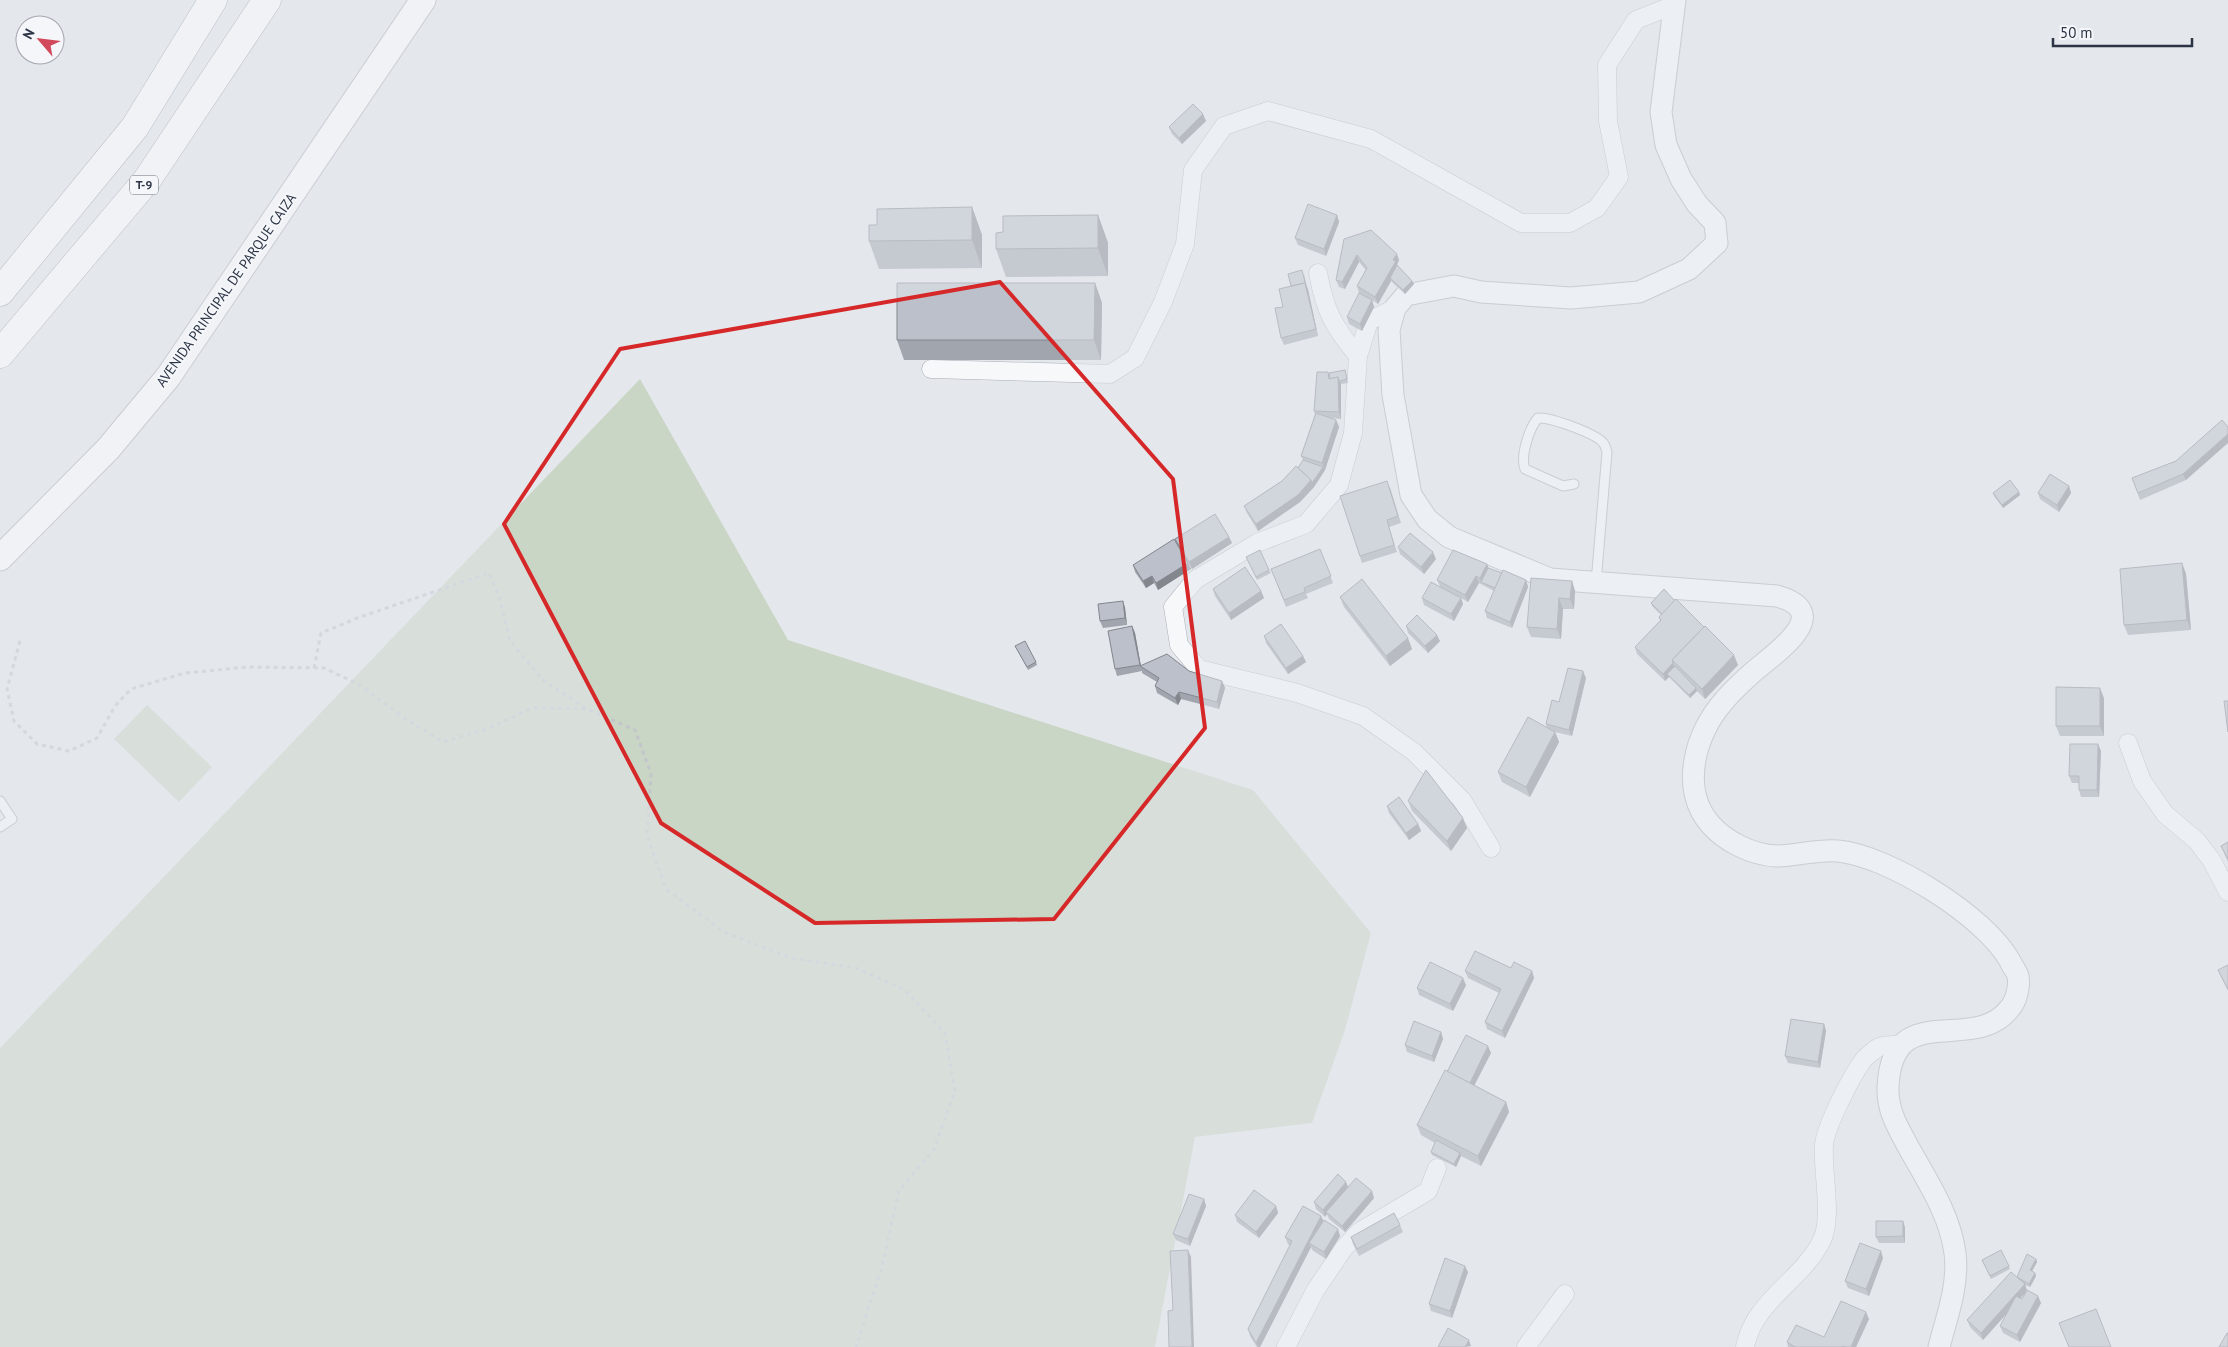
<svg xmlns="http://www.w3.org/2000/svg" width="2228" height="1347" viewBox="0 0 2228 1347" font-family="'PT Sans',sans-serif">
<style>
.green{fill:#c9d6c5}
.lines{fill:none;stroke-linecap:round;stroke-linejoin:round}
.service-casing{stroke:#a9aeb7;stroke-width:11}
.minor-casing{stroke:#a9aeb7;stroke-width:19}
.tertiary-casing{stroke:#a9aeb7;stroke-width:23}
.secondary-casing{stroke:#a9aeb7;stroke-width:27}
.motorway-casing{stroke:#8b94a3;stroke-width:29}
.path{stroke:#c2c5cb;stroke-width:3;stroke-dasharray:4 4;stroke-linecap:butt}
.service{stroke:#f7f8fa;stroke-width:9}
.minor{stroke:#f7f8fa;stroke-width:18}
.tertiary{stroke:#f7f8fa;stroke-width:21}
.secondary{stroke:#fff;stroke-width:25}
.motorway{stroke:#fff;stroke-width:28}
.wall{fill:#a1a5ae;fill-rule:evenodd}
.shaded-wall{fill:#83868d}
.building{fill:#bbc0ca;stroke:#83868d}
.marked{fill:none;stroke:#d62828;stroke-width:4;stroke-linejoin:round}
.labels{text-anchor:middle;stroke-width:4;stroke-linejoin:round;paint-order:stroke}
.shield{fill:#f4f6f9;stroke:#676e7b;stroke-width:1}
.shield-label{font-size:12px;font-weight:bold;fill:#2b3445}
.street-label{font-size:14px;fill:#2b3445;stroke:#f4f6f9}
</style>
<rect width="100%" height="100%" fill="#e4e7ec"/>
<g class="green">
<polygon points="640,379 788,640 1253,790 1371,933 1345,1030 1312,1123 1195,1137 1155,1347 0,1347 0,1048"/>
<polygon points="147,705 212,767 179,802 114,739"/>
</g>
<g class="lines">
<defs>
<g id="service">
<path d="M1574,484l-11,2 -38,-17c-5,-12 4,-41 13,-51 12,-1 60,16 66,26 2,3 2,6 3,8l-11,131"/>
<polyline points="0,801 12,819 0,827"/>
</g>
<g id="minor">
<path d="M1318,273c7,38 15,53 40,83"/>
<polyline points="1395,308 1369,321 1358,356 1353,433 1339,485 1306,524 1257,543 1195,580 1173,607 1179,645 1199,669 1297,693 1363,716 1414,752 1462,800 1491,848"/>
<polyline points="931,369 1110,374 1135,358 1163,302 1185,244 1193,170 1224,126 1268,111 1371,139 1521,223 1570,223 1597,208 1619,177 1608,121 1607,65 1636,20 1674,5"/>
<polyline points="2128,743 2142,781 2165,814 2197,841 2212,861 2228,892"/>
<polyline points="1286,1347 1315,1291 1344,1248 1359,1232 1428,1191 1437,1168"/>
<polyline points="1526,1347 1565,1294"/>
<path d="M1745,1347c9,-47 57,-66 77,-107 11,-24 0,-67 2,-95 1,-17 27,-68 38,-83 3,-5 12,-12 17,-15 6,-3 16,-2 23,-2"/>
</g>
<path id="tertiary" d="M1675,0l-14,112 5,33 15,34 16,25 18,19 2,20 -28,26 -50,23 -68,6 -90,-6 -27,-6 -48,9 -11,13 -6,22 4,65 18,100 16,24 22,18 101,42 227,17c61,17 -5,59 -25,77 -10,9 -20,18 -28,28 -29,32 -45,89 -13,124 15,17 42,30 65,31 20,0 41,-7 62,-5 51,5 147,65 172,110 2,5 7,11 8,15 2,11 -2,25 -8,32 -36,48 -118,-12 -122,79 -1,25 11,42 22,63 18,32 40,65 45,103 4,32 -8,63 -16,94"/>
<polyline id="secondary" points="0,558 108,449 168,377 423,0"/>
<g id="motorway">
<polyline points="0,292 135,127 213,0"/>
<polyline points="0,354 147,180 267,0"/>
</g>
</defs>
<use href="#service" class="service-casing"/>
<use href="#minor" class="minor-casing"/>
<use href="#tertiary" class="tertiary-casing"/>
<use href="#secondary" class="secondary-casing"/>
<use href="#motorway" class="motorway-casing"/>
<g class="path">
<polyline points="20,641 7,689 14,721 37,744 69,751 97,738 115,706 131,689 185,673 248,667 324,668 360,685 404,718 443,742 487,729 532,708 587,709 635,730 651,774 647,836 666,889 724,932 791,958 856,968 905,990 945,1034 955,1091 934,1149 899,1191 882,1267 856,1347"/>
<polyline points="314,668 321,633 360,617 489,573 499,596 510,641 543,680 587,709"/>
</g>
<use href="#service" class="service"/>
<use href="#minor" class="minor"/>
<use href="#tertiary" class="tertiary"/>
<use href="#secondary" class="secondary"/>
<use href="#motorway" class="motorway"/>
</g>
<g class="wall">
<polygon points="1206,121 1182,144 1172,134 1169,127"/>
<polygon points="972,207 982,235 982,268 879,269 869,241 877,225"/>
<polygon points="1098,215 1108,243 1108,276 1006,277 996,249 1003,232"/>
<polygon points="1337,215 1339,222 1326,256 1298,245 1295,238"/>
<polygon points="1344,239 1399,260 1397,265 1412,281 1414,284 1405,294 1391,281 1378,304 1372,300 1374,307 1362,331 1349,324 1347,317 1368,298 1359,293 1357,286 1366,270 1359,262 1345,289 1339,287 1336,280"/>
<polygon points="1304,274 1318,336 1284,345 1281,338 1283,307 1291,286"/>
<polygon points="1095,283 1102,303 1101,360 904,360 897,340"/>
<polygon points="1345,370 1348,383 1341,384 1341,419 1330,418 1336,420 1339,427 1325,470 1314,487 1300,502 1258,531 1247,513 1244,506 1282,481 1298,468 1303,460 1301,456 1315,414 1314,411 1329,375"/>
<polygon points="2228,427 2186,480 2140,500 2132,478 2176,461"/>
<polygon points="2069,486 2071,493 2059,512 2040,499 2038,493"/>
<polygon points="1390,487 1401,523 1389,527 1397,552 1362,563 1340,496"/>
<polygon points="2019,492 2020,495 2003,508 1994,496 1993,493"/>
<polygon points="1229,537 1232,543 1192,569 1188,563 1191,569 1158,590 1154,583 1146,588 1135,572 1133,565 1177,545 1175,539"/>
<polygon points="1398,547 1436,559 1424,574 1400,554"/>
<polygon points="1320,549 1333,583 1306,594 1308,598 1286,607 1274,576"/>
<polygon points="1246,557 1269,570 1271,573 1257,580"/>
<polygon points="2182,563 2186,574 2191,630 2128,635 2124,625"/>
<polygon points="1488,568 1502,573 1526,580 1528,587 1512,628 1487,618 1485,611 1494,591 1479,583 1468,602 1461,598 1463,604 1454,621 1424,605 1422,598 1440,586 1437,580"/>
<polygon points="1572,581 1575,591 1574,609 1563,609 1561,639 1531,637 1527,627"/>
<polygon points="1213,589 1261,591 1264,598 1231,620 1215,596"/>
<polygon points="1340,597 1412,649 1390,666 1344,607"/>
<polygon points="1123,601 1125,608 1127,625 1103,628 1100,621"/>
<polygon points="1651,603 1738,665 1705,699 1697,691 1690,698 1669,677 1665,681 1637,654 1635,647 1660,621 1659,617 1661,615 1652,606"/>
<polygon points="1132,626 1135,633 1141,666 1189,671 1222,681 1225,688 1219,709 1181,699 1178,705 1157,693 1155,686 1157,682 1142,673 1142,671 1117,676 1115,669"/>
<polygon points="1406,626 1440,641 1428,653 1408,633"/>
<polygon points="1264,636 1303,656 1306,662 1288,674 1266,643"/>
<polygon points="1015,646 1036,662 1037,665 1028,670"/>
<polygon points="1586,678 1572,736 1555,732 1559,742 1530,797 1502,782 1498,772 1547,728 1546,724 1559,702"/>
<polygon points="2104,698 2104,736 2060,736 2056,726"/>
<polygon points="2101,751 2099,797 2081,797 2079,790 2079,783 2072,783 2069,776"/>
<polygon points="1408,801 1467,828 1451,851 1412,811"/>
<polygon points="1387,806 1418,824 1421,831 1409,840 1389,813"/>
<polygon points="2228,842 2228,862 2221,846"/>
<polygon points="2228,965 2228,991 2221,977 2218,970"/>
<polygon points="1511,968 1532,971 1534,978 1505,1038 1487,1029 1485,1022 1499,993 1468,978 1465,971"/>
<polygon points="1466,985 1453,1011 1419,995 1417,988"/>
<polygon points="1824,1024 1826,1031 1820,1068 1788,1063 1785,1056"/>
<polygon points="1441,1032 1443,1039 1434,1062 1407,1052 1405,1045"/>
<polygon points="1491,1053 1474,1085 1506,1102 1509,1112 1481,1166 1461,1156 1456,1167 1432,1155 1431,1152 1435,1143 1421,1135 1417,1125 1447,1072"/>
<polygon points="1348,1187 1374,1198 1345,1232 1329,1219 1327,1214 1325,1217 1316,1209 1314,1202"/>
<polygon points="1204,1199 1206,1206 1190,1246 1176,1240 1173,1234"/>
<polygon points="1276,1206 1278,1213 1259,1238 1237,1222 1235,1215"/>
<polygon points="1323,1221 1340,1236 1326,1259 1312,1250 1311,1247 1260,1347 1257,1347 1250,1336 1248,1329 1290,1246 1288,1244 1285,1237"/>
<polygon points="1903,1221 1905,1228 1905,1243 1879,1243 1876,1237"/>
<polygon points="1400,1225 1403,1232 1359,1256 1353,1244 1351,1237"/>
<polygon points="1883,1258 1869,1296 1848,1288 1845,1281"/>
<path d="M2036,1259l1,3 -5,9 3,2 1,3 -6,11 -5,-2 2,5 14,13 -21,39 -17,-9 -3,-7 7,-13 -24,27 -13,-13 -3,-7 50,-43zM2026,1292l-4,7 -2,-1z"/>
<polygon points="1982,1260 2009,1266 2010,1269 1991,1279"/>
<polygon points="1468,1272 1452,1318 1431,1311 1429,1304"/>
<polygon points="1869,1319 1856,1347 1788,1347 1787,1342 1824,1337"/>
</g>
<g class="shaded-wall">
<polygon points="1203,114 1206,121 1182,144 1179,138"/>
<polygon points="972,207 982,235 982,268 972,240"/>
<polygon points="1098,215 1108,243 1108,276 1098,248"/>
<polygon points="1337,215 1339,222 1326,256 1324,249"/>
<polygon points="1397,254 1399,260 1397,264 1398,268 1390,278 1391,281 1378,304 1375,297 1393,260"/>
<polygon points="1357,255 1359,262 1345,289 1342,282"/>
<polygon points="1412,281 1414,284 1405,294 1403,290"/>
<polygon points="1095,283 1102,303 1101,360 1094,340"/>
<polygon points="1305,283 1308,289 1318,336 1316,329"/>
<polygon points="1372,300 1374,307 1362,331 1360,324"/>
<polygon points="1338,377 1341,384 1341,419 1339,412"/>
<polygon points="1336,420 1339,427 1325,470 1322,463"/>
<polygon points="2228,434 2228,443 2186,480 2183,474"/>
<polygon points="1323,467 1325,470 1314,487 1300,502 1258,531 1256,524"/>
<polygon points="2069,486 2071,493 2059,512 2057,505"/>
<polygon points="2019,492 2020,495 2003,508 2002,505"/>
<polygon points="1229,537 1232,543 1192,569 1189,562"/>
<polygon points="1433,552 1436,559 1424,574 1421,567"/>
<polygon points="1188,563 1191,569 1158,590 1156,583"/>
<polygon points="2182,563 2186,574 2191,630 2187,620"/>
<polygon points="1487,564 1490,571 1481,582 1480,578"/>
<polygon points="1152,576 1154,583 1146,588 1143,581"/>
<polygon points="1476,576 1479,583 1468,602 1465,595"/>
<polygon points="1526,580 1528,587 1512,628 1510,622"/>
<polygon points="1572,581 1575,591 1574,609 1570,599"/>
<polygon points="1261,591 1264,598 1231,620 1229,613"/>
<polygon points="1461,598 1463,604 1454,621 1451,614"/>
<polygon points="1559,598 1563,609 1561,639 1557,629"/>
<polygon points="1123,601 1125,608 1127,625 1125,618"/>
<polygon points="1132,626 1135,633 1141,667 1140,665"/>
<polygon points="1437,635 1440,641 1428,653 1425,646"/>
<polygon points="1408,638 1412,649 1390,666 1386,656"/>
<polygon points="1734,655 1738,665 1705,699 1702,689"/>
<polygon points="1303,656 1306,662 1288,674 1286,668"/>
<polygon points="1673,663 1676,670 1667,674 1669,677 1665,681 1663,674"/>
<polygon points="1583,671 1586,678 1572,736 1569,730"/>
<polygon points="1222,681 1225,688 1219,709 1217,702"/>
<polygon points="1696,688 1697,691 1690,698 1689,695"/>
<polygon points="2100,688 2104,698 2104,736 2100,726"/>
<polygon points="1179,692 1181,699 1178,705 1175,698"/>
<polygon points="1555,732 1559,742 1530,797 1526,787"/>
<polygon points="2098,744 2101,751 2099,797 2097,790"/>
<polygon points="1463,818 1467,828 1451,851 1447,841"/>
<polygon points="1418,824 1421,831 1409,840 1406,833"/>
<polygon points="1532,971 1534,978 1505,1038 1502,1031"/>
<polygon points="1463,978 1466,985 1453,1011 1450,1004"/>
<polygon points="1824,1024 1826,1031 1820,1068 1818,1062"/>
<polygon points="1441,1032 1443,1039 1434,1062 1432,1056"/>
<polygon points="1488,1046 1491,1053 1471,1092 1468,1085"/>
<polygon points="1506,1102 1509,1112 1481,1166 1478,1156"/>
<polygon points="1460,1153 1461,1156 1456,1167 1454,1164"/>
<polygon points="1346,1182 1349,1189 1326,1212 1327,1214 1325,1217 1323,1210"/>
<polygon points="1372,1191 1374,1198 1345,1232 1342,1226"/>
<polygon points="1204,1199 1206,1206 1190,1246 1188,1239"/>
<polygon points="1276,1206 1278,1213 1259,1238 1256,1232"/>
<polygon points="1321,1216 1324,1222 1309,1243 1311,1247 1260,1347 1258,1347 1256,1343"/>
<polygon points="1903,1221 1905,1228 1905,1243 1903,1236"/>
<polygon points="1338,1229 1340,1236 1326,1259 1324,1252"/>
<polygon points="1188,1250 1191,1257 1194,1347 1192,1347"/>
<polygon points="1881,1251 1883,1258 1869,1296 1866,1289"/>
<polygon points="2036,1259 2037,1262 2031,1273 2030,1270"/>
<polygon points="1465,1266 1468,1272 1452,1318 1450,1311"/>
<polygon points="2035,1273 2036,1276 2030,1287 2029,1284"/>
<polygon points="2025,1284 2027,1291 1983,1340 1981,1333"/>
<polygon points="2038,1296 2041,1303 2020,1342 2017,1335"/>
<polygon points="1866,1312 1869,1319 1856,1347 1851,1347"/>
<polygon points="1469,1340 1471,1346 1465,1347"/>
</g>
<g class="building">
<polygon points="1193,104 1203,114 1179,138 1169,127"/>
<polygon points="1308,204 1337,215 1324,249 1295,238"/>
<polygon points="972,207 972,240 869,241 869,225 877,225 877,209"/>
<polygon points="1098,215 1098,248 996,249 996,233 1003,232 1003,216"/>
<polygon points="1371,230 1397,254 1393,260 1396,261 1375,297 1357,286 1367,268 1357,255 1342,282 1336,280 1344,239"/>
<polygon points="1397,265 1412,281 1403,290 1390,278"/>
<polygon points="1302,270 1306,286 1305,283 1291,286 1288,274"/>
<polygon points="897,283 1095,283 1094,340 897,340"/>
<polygon points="1305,283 1316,329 1281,338 1275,308 1283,307 1279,289"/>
<polygon points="1359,293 1372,300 1360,324 1347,317"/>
<polygon points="1345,370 1347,379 1339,381 1338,377 1330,379 1329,373"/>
<polygon points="1317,372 1328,372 1329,379 1338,377 1339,412 1314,411"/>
<polygon points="1316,413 1336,420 1322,463 1301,456"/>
<polygon points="2222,420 2228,427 2228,434 2183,474 2138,493 2132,478 2176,461"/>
<polygon points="1303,460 1323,467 1312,483 1311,480 1298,468"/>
<polygon points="1296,466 1311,480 1298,495 1256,524 1244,506 1282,481"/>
<polygon points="2050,474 2069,486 2057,505 2038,493"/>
<polygon points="2010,480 2019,492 2002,505 1993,493"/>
<polygon points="1387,481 1398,516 1387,520 1394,545 1360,556 1340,496"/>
<polygon points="1215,514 1229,537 1189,562 1175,539"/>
<polygon points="1410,533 1433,552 1421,567 1398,547"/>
<polygon points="1174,539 1188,563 1156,583 1152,576 1143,581 1133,565"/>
<polygon points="1320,549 1331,576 1304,588 1305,592 1284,600 1271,569"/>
<polygon points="1260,550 1269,570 1256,577 1246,557"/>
<polygon points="1453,550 1487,564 1480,578 1476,576 1465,595 1437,580"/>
<polygon points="2182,563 2187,620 2124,625 2120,569"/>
<polygon points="1245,567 1261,591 1229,613 1213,589"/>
<polygon points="1488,568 1502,573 1495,588 1481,582"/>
<polygon points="1503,570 1526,580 1510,622 1485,611"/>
<polygon points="1531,578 1572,581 1570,599 1559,598 1557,629 1527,627"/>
<polygon points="1362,579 1408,638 1386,656 1340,597"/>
<polygon points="1431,582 1461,598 1451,614 1422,598"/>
<polygon points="1664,589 1675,601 1662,614 1651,603"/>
<polygon points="1676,599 1704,627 1672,660 1673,663 1663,674 1635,647 1661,620 1659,617"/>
<polygon points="1123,601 1125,618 1100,621 1098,604"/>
<polygon points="1417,615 1437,635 1425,646 1406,626"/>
<polygon points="1281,624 1303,656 1286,668 1264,636"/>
<polygon points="1132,626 1140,665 1115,669 1108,631"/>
<polygon points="1705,626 1734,655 1702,689 1672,660"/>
<polygon points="1025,641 1036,662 1027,667 1015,646"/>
<polygon points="1167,654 1189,671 1222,681 1217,702 1179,692 1175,698 1155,686 1159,678 1140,666"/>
<polygon points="1675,666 1696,688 1689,695 1667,674"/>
<polygon points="1568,668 1583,671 1569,730 1546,724 1552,700 1559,702"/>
<polygon points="2056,687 2100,688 2100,726 2056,726"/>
<polygon points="2224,701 2228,701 2228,732"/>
<polygon points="1528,717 1555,732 1526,787 1498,772"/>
<polygon points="2070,744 2098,744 2097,790 2079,790 2079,776 2069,776"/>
<polygon points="1426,770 1463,818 1447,841 1408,801"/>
<polygon points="1399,797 1418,824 1406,833 1387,806"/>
<polygon points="2228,842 2228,859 2221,846"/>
<polygon points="1475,951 1511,968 1514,962 1532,971 1502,1031 1485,1022 1501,989 1465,971"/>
<polygon points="1430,962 1463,978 1450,1004 1417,988"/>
<polygon points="2228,965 2228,989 2218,970"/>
<polygon points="1791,1019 1824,1024 1818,1062 1785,1056"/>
<polygon points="1414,1021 1441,1032 1432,1056 1405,1045"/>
<polygon points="1466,1035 1488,1046 1470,1083 1447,1072"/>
<polygon points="1445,1070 1506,1102 1478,1156 1417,1125"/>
<polygon points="1436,1140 1460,1153 1454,1164 1431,1152"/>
<polygon points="1338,1174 1346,1182 1323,1210 1314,1202"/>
<polygon points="1356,1178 1372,1191 1342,1226 1326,1212"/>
<polygon points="1254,1190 1276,1206 1256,1232 1235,1215"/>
<polygon points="1189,1194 1204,1199 1188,1239 1173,1234"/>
<polygon points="1303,1206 1321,1216 1256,1343 1248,1329 1292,1241 1285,1237"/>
<polygon points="1394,1213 1400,1225 1357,1249 1351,1237"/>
<polygon points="1324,1220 1338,1229 1324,1252 1309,1243"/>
<polygon points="1876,1221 1903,1221 1903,1236 1876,1237"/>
<polygon points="1860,1243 1881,1251 1866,1289 1845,1281"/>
<polygon points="1188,1250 1192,1347 1169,1347 1168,1311 1173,1310 1170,1251"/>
<polygon points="2001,1250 2009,1266 1990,1276 1982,1260"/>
<polygon points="2027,1254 2036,1259 2030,1270 2035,1273 2029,1284 2017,1277"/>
<polygon points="1445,1258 1465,1266 1450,1311 1429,1304"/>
<polygon points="2011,1272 2025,1284 1981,1333 1967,1320"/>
<polygon points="2027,1290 2038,1296 2017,1335 2000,1326 2016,1296 2022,1299"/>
<polygon points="1841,1301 1866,1312 1851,1347 1845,1347 1843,1346 1842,1347 1795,1347 1787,1342 1796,1325 1824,1337"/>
<polygon points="2096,1309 2111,1347 2069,1347 2059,1323"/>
<polygon points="1448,1328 1469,1340 1465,1347 1438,1347"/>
<polygon points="2227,1333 2228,1333 2228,1347 2219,1347"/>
</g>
<path d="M0 0H2228V1347H0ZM1000,282l173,197 32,249 -151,191 -239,4 -154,-100 -157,-299 116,-175z" fill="#e4e7ec" fill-opacity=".55" fill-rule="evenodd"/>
<path class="marked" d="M1000,282l173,197 32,249 -151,191 -239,4 -154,-100 -157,-299 116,-175z"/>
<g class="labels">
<rect class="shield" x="130" y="175.5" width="28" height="19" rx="4"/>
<g class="shield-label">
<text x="144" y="189">T-9</text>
</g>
<g class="street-label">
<text transform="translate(226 290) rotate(-55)" y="5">AVENIDA PRINCIPAL DE PARQUE CAIZA</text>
</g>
</g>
<g transform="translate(40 40) rotate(298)"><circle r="24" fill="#f4f6f9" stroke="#a4a8b1"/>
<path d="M0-4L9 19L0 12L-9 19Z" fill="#d1495b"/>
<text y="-8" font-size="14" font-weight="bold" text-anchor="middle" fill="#2b3445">N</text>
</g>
<path d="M2053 38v8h139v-8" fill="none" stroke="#2b3445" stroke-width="2.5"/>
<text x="2060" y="38" font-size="15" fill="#2b3445" stroke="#f4f6f9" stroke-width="4" paint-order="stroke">50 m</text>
</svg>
